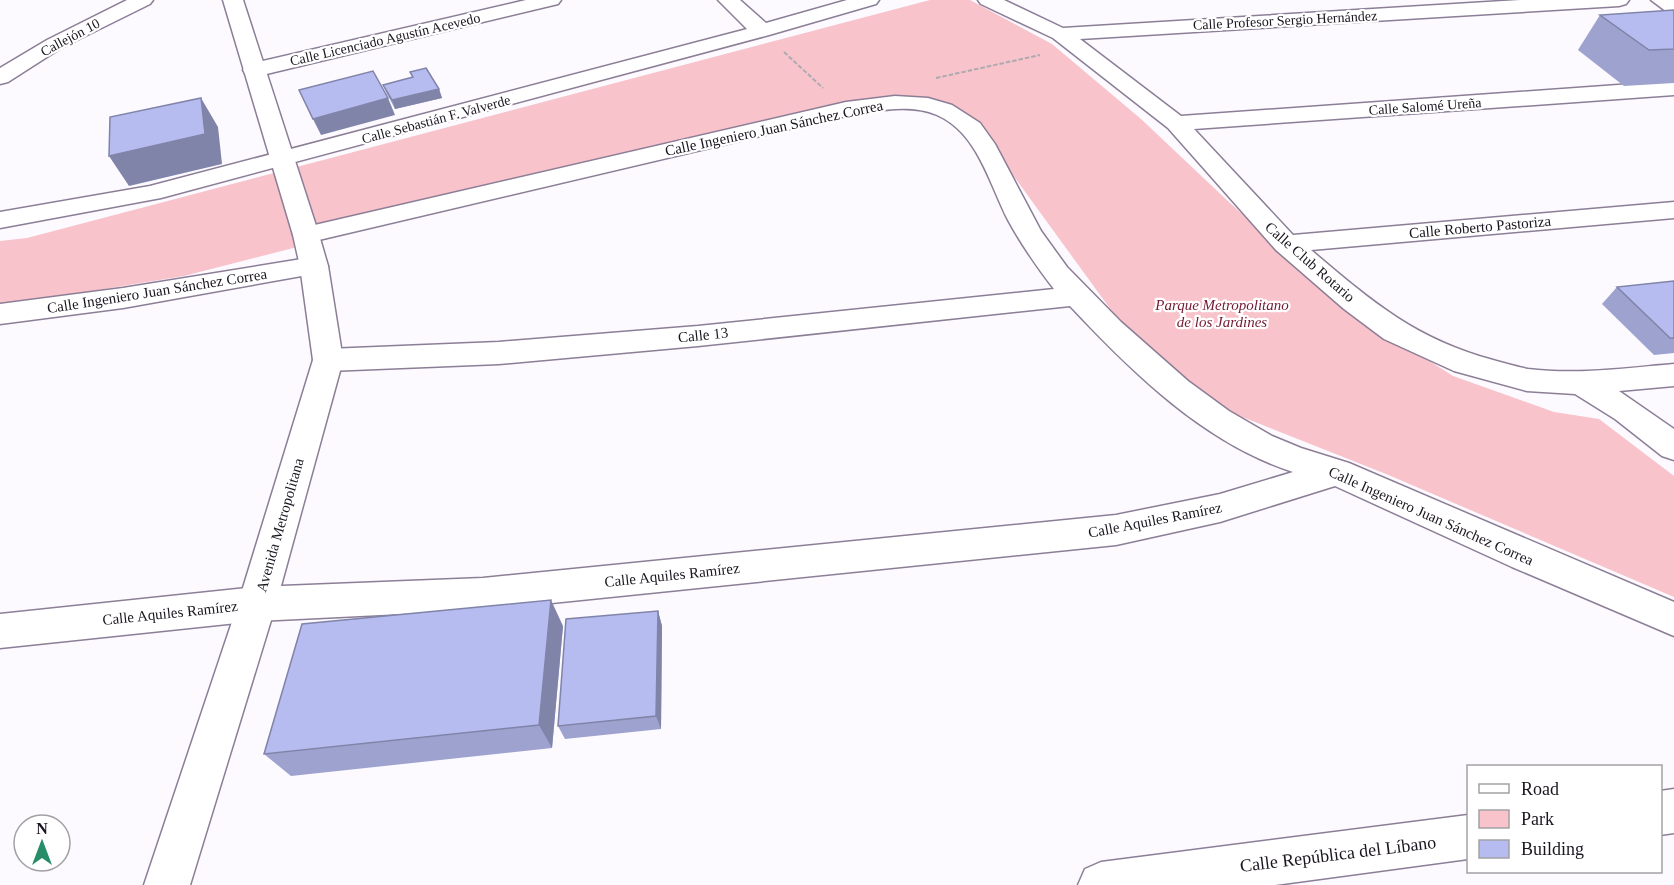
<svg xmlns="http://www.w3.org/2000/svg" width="1674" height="885" viewBox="0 0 1674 885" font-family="Georgia,serif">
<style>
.green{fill:#f8c3cb}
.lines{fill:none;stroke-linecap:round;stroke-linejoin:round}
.street-casing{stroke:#8b7e96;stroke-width:3}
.secondary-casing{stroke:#8b7e96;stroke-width:3}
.path{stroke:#adaab1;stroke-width:2;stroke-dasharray:4.5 2;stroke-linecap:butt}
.street{fill:#fff;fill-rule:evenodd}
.secondary{fill:#fff;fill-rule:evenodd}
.wall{fill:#9da2ce}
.shaded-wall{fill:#8084a8}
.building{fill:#b7bcf0;stroke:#8084a8;stroke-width:1.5}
.labels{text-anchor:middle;stroke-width:4.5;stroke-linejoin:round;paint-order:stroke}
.far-street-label{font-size:14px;fill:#1a151e;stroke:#fff}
.street-label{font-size:15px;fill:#1a151e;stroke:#fff}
.park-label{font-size:15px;font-style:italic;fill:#721934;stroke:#fff}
.near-street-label{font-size:18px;fill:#1a151e;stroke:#fff}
</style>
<rect width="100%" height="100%" fill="#fcf9ff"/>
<polygon class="green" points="930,0 970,0 1052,44 1141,119 1230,203 1351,311 1453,376 1554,412 1599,419 1674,476 1674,597 1386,474 1167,387 994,149 951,112 867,101 184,276 0,306 0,241 27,238"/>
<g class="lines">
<defs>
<g id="street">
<polygon points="127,0 153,0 150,4 61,48 8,82 0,84 0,68 47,40"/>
<polygon points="526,0 561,0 558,4 254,77 246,75 243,70 246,65 254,63"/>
<polygon points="718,0 740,0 766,23 847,0 879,0 876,4 769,35 161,198 0,228 0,212 150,186 747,29"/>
<path d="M978,0h26l59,28 457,-28h109l-3,4 -7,2 -539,33 101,77 493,-35v14l-480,34 99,106 381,-33v16l-363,32c60,51 104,89 182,110 11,3 24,7 35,9 49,6 98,-1 146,-5v22l-55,5 55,38v31l-12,-4 -47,-37 -40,-25 -48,-3 -73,-20 -70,-32 -40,-30 -68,-59 -108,-122 -115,-90 -72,-34z"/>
<path d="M895,96l33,2 24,7 28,18 15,21 46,87 26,36 54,55 67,59 41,30 43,25 29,12 48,15 325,139v34l-162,-69 -177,-81 -115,36 -104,23 -633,65 -226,11 -257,27v-34l257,-27 226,-9 633,-63 104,-21 73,-22c-89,-29 -160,-99 -223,-166l-372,40 -199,18 -171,7 -11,-3 -4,-8 4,-8 11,-3 171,-7 199,-16 356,-37c-17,-22 -33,-45 -46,-69 -19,-37 -30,-87 -71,-105 -27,-12 -63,-4 -91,1l-540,127 -9,-2 -4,-6 4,-6 9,-2 540,-125z"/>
<polygon points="314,257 324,260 328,266 324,272 123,308 0,324 0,304 123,288"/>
<polygon points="1674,789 1674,833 1660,835 1660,791"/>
<polygon points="1468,815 1468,859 1275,885 1078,885 1085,869 1101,862"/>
</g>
<g id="secondary">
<polygon points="223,0 243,0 319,235 328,266 343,360 276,604 190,885 144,885 238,604 313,360 300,266 293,235"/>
<polygon points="1651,0 1674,0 1674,14 1667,12"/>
</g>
</defs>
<use href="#street" class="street-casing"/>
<use href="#secondary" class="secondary-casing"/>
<g class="path">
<polyline points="784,52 823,88"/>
<polyline points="936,78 1040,55"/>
</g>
<use href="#street" class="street"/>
<use href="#secondary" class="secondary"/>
</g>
<g class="wall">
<polygon points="1674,10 1674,83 1624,86 1578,50 1600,15"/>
<polygon points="410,72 439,89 442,98 395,109 387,94 383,85 413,78"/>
<polygon points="1674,281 1674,353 1654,355 1602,304 1617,287"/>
<polygon points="658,611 662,626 661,729 565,739 558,726"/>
<polygon points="563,626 552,748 291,776 264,754"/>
</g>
<g class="shaded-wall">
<polygon points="439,89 442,98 395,109 392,100"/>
<polygon points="201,98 218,127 222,164 129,186 109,156"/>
<polygon points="388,98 395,115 321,135 313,119"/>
<polygon points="551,600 563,626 552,748 539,725"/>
<polygon points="658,611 662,626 661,729 656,716"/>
</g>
<g class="building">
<polygon points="1674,10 1674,49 1649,50 1600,15"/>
<polygon points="426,68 439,89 392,100 383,85 413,77 410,72"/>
<polygon points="373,71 388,98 313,119 299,90"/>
<polygon points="201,98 205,134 109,156 110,117"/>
<polygon points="1674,281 1674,338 1670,338 1617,287"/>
<polygon points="551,600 539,725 264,754 302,624"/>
<polygon points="658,611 656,716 558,726 566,619"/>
</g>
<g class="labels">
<g class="far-street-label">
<text transform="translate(1285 20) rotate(-3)" y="5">Calle Profesor Sergio Hernández</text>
<text transform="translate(70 37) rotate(-28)" y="5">Callejón 10</text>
<text transform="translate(385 39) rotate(-13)" y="5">Calle Licenciado Agustín Acevedo</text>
<text transform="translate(1425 106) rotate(-4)" y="5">Calle Salomé Ureña</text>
<text transform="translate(436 119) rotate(-15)" y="5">Calle Sebastián F. Valverde</text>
</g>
<g class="street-label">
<text transform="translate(774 128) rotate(-12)" y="5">Calle Ingeniero Juan Sánchez Correa</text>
<text transform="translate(1480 227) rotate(-5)" y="5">Calle Roberto Pastoriza</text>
<text transform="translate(1310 262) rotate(41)" y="5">Calle Club Rotario</text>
<text transform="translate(157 291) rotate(-9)" y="5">Calle Ingeniero Juan Sánchez Correa</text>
<text transform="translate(703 335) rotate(-6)" y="5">Calle 13</text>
<text transform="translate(1431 516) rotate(24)" y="5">Calle Ingeniero Juan Sánchez Correa</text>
<text transform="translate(1155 520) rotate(-11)" y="5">Calle Aquiles Ramírez</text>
<text transform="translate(280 525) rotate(-74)" y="5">Avenida Metropolitana</text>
<text transform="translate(672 575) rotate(-6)" y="5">Calle Aquiles Ramírez</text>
<text transform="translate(170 613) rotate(-6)" y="5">Calle Aquiles Ramírez</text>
</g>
<g class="park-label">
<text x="1222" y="310">Parque Metropolitano<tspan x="1222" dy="17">de los Jardines</tspan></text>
</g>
<g class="near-street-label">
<text transform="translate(1338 854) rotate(-7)" y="6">Calle República del Líbano</text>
</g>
</g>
<rect x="1467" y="765" width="195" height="108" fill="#ffffff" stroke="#a3a1a5" stroke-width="1.5"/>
<rect x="1479" y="784" width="30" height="9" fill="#ffffff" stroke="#a3a1a5" stroke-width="1.5"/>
<text x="1521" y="795" font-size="18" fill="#1a151e">Road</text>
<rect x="1479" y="810" width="30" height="18" fill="#f8c3cb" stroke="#a3a1a5" stroke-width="1.5"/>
<text x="1521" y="825" font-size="18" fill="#1a151e">Park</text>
<rect x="1479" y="840" width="30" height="18" fill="#b7bcf0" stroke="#a3a1a5" stroke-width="1.5"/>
<text x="1521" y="855" font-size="18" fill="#1a151e">Building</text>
<g transform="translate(42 843)"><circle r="28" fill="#ffffff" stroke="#a3a1a5" stroke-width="1.5"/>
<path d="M0-4.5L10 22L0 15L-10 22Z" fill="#278d69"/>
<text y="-9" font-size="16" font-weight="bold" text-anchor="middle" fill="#1a151e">N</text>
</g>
</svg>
